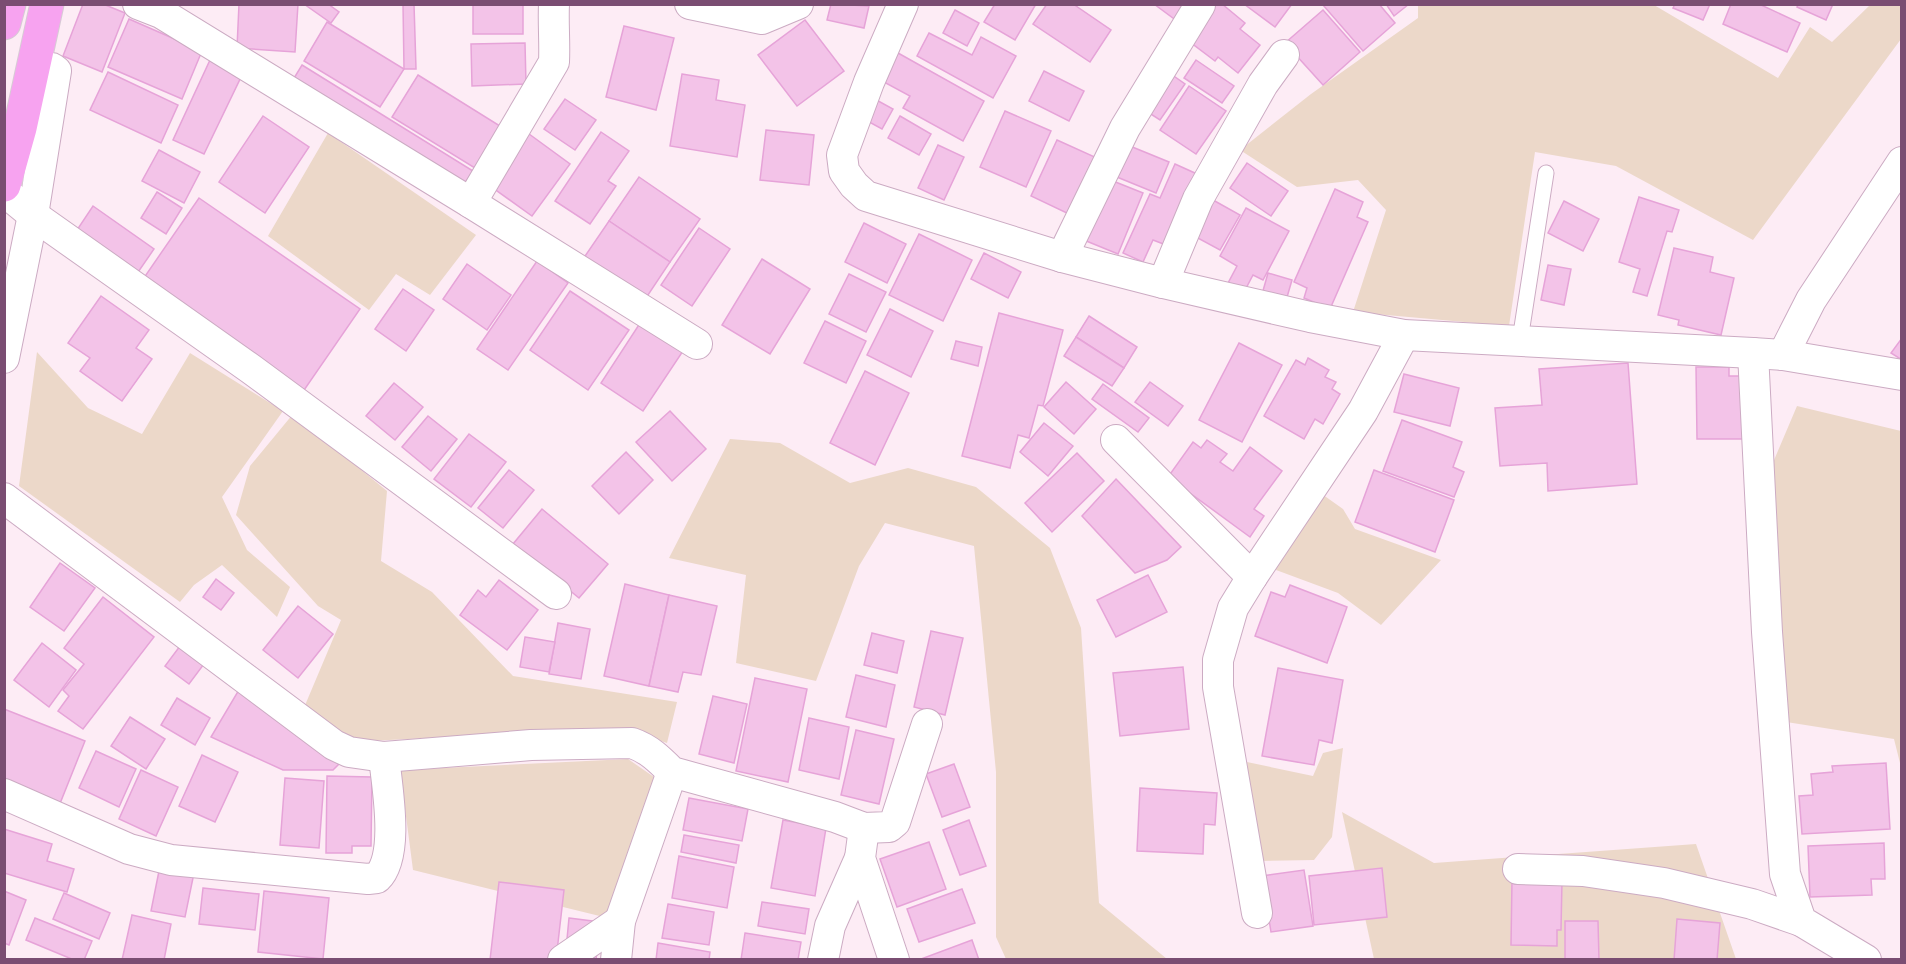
<svg xmlns="http://www.w3.org/2000/svg" width="1906" height="964" viewBox="0 0 1906 964" font-family="Signika,sans-serif">
<style>
.green{fill:#ecd8c9}
.building{fill:#f3c3e8;stroke:#e6a3d8;stroke-width:1.5}
.lines{fill:none;stroke-linecap:round;stroke-linejoin:round}
.lane-casing{stroke:#ccabc3;stroke-width:17}
.street-casing{stroke:#ccabc3;stroke-width:32}
.highway-casing{stroke:#d7cad5;stroke-width:35}
.lane{stroke:#fff;stroke-width:15}
.street{stroke:#fff;stroke-width:30}
.highway{stroke:#f7a3f0;stroke-width:33}
</style>
<rect width="100%" height="100%" fill="#fdecf5"/>
<g class="green">
<polygon points="1418,5 1654,5 1778,78 1810,27 1832,42 1870,5 1901,5 1901,39 1753,240 1616,166 1535,152 1509,326 1353,312 1386,210 1358,180 1297,187 1240,150 1311,94 1418,18"/>
<polygon points="328,133 476,235 430,295 396,274 369,310 268,236"/>
<polygon points="37,352 88,408 142,434 190,353 283,411 222,497 247,550 290,587 277,617 222,565 194,585 180,602 19,486"/>
<polygon points="1797,406 1901,431 1901,767 1894,739 1780,721 1760,493"/>
<polygon points="293,414 387,491 381,561 432,592 513,676 677,702 667,743 620,728 350,742 303,710 341,620 318,606 236,515 250,466"/>
<polygon points="730,439 780,443 850,483 908,468 976,487 1050,548 1081,628 1099,903 1167,959 1006,959 996,937 996,772 974,546 885,523 859,566 816,681 736,663 746,575 669,558"/>
<polygon points="1319,492 1343,509 1355,529 1441,560 1381,625 1338,593 1268,567"/>
<polygon points="1343,748 1332,837 1314,860 1259,861 1247,762 1313,776 1323,753"/>
<polygon points="628,759 654,777 620,893 620,921 413,870 400,770"/>
<polygon points="1342,812 1434,863 1696,844 1736,959 1374,959"/>
</g>
<g class="building">
<polygon points="83,4 103,4 125,13 102,72 63,56"/>
<polygon points="239,4 298,4 295,52 237,48"/>
<polygon points="304,4 328,4 339,12 331,23"/>
<polygon points="403,4 414,4 416,69 404,69"/>
<rect x="473" y="4" width="50" height="30"/>
<polygon points="831,4 869,6 864,28 827,20"/>
<polygon points="995,4 1036,4 1015,40 984,22"/>
<polygon points="1047,4 1073,4 1111,30 1090,62 1033,24"/>
<polygon points="1154,4 1196,4 1181,24"/>
<polygon points="1213,4 1222,4 1245,23 1240,29 1260,45 1238,73 1218,57 1215,61 1186,39"/>
<polygon points="1244,4 1292,4 1275,27"/>
<polygon points="1379,4 1395,23 1363,51 1323,5"/>
<polygon points="1386,4 1409,4 1394,16"/>
<polygon points="1675,4 1710,4 1703,20 1673,8"/>
<polygon points="1731,4 1759,4 1800,23 1787,52 1723,24"/>
<polygon points="1798,4 1833,4 1826,20 1797,7"/>
<polygon points="955,10 979,23 967,46 943,33"/>
<polygon points="1323,10 1360,52 1323,85 1285,43"/>
<polygon points="129,19 202,51 182,99 108,67"/>
<polygon points="805,20 844,71 797,106 758,55"/>
<polygon points="327,22 404,69 380,107 304,61"/>
<polygon points="624,26 674,38 656,110 606,97"/>
<polygon points="929,33 972,55 981,37 1016,56 993,98 917,56"/>
<polygon points="525,43 526,84 472,86 471,44"/>
<polygon points="898,53 984,101 963,141 903,108 910,96 882,81"/>
<polygon points="210,60 242,75 204,154 173,140"/>
<polygon points="1196,60 1234,86 1222,103 1184,78"/>
<polygon points="302,65 473,171 461,189 291,83"/>
<polygon points="1044,71 1084,91 1069,121 1029,101"/>
<polygon points="108,72 178,105 161,143 90,110"/>
<polygon points="1168,72 1185,84 1160,120 1143,109"/>
<polygon points="682,74 719,80 716,100 745,105 737,157 670,146"/>
<polygon points="418,75 508,131 483,173 392,117"/>
<polygon points="1189,86 1226,111 1196,154 1160,130"/>
<polygon points="871,97 893,109 882,129 860,117"/>
<polygon points="565,99 596,120 575,150 544,129"/>
<polygon points="1005,111 1051,131 1026,187 980,167"/>
<polygon points="263,116 309,147 265,213 219,182"/>
<polygon points="900,116 931,134 919,155 888,138"/>
<polygon points="766,130 814,135 809,185 760,180"/>
<polygon points="525,131 570,164 532,216 486,183"/>
<polygon points="601,132 629,151 608,181 616,186 590,224 555,201"/>
<polygon points="1057,140 1097,158 1071,215 1031,196"/>
<polygon points="1125,144 1169,162 1156,193 1112,175"/>
<polygon points="938,145 964,157 944,200 918,188"/>
<polygon points="159,150 200,172 184,203 142,181"/>
<polygon points="1247,163 1288,191 1271,216 1230,188"/>
<polygon points="1175,164 1197,174 1166,245 1153,240 1143,262 1123,253 1150,194 1160,198"/>
<polygon points="639,177 700,219 670,262 609,221"/>
<polygon points="1103,177 1143,193 1118,254 1079,238"/>
<polygon points="1335,189 1363,202 1357,217 1368,222 1330,309 1304,298 1307,288 1294,282"/>
<polygon points="157,192 182,208 166,234 141,218"/>
<polygon points="1639,197 1679,210 1672,232 1667,231 1647,296 1633,292 1640,269 1619,262"/>
<polygon points="199,198 360,309 300,396 139,285"/>
<polygon points="1213,200 1240,215 1220,250 1194,236"/>
<polygon points="1564,201 1599,219 1583,251 1548,233"/>
<polygon points="93,206 154,249 134,278 73,236"/>
<polygon points="1246,208 1289,231 1263,280 1253,275 1243,294 1227,285 1237,266 1220,256"/>
<polygon points="609,221 670,262 642,304 581,262"/>
<polygon points="864,223 906,244 887,283 845,262"/>
<polygon points="699,228 730,249 692,306 661,285"/>
<polygon points="919,234 972,260 943,321 889,295"/>
<polygon points="1674,248 1713,257 1710,272 1734,278 1721,335 1678,325 1679,320 1658,315"/>
<polygon points="984,253 1021,272 1008,298 971,279"/>
<polygon points="762,259 810,289 770,354 722,325"/>
<polygon points="537,261 568,283 508,370 477,349"/>
<polygon points="467,264 511,295 487,330 443,299"/>
<polygon points="1548,265 1571,269 1564,305 1541,300"/>
<polygon points="1268,273 1292,280 1285,304 1261,298"/>
<polygon points="849,274 886,292 866,332 829,314"/>
<polygon points="403,289 434,310 406,351 375,329"/>
<polygon points="570,291 629,330 588,390 530,350"/>
<polygon points="101,296 149,330 136,348 152,359 122,401 80,371 90,358 68,343"/>
<polygon points="890,309 933,331 911,377 867,355"/>
<polygon points="999,313 1063,330 1043,406 1038,405 1029,438 1018,435 1010,468 962,456"/>
<polygon points="1089,316 1137,347 1124,368 1076,337"/>
<polygon points="644,317 687,345 643,411 601,383"/>
<polygon points="825,321 866,341 846,383 804,363"/>
<polygon points="1076,337 1124,368 1112,386 1064,356"/>
<polygon points="1902,338 1902,360 1891,353"/>
<polygon points="956,341 982,347 978,366 951,359"/>
<polygon points="1239,343 1282,365 1242,442 1199,420"/>
<polygon points="1308,358 1329,370 1325,377 1336,382 1332,389 1340,394 1323,424 1315,419 1304,439 1264,416 1296,360 1305,365"/>
<polygon points="1628,363 1637,484 1548,491 1547,463 1500,466 1495,408 1542,405 1539,369"/>
<polygon points="1696,367 1729,367 1729,376 1744,376 1744,439 1697,439"/>
<polygon points="865,371 909,393 875,465 830,443"/>
<polygon points="1404,374 1459,388 1450,426 1394,412"/>
<polygon points="1066,382 1096,409 1074,434 1044,407"/>
<polygon points="1150,382 1183,406 1168,426 1135,402"/>
<polygon points="394,383 423,407 395,440 366,416"/>
<polygon points="1103,384 1149,418 1138,432 1092,399"/>
<polygon points="670,411 706,449 672,481 636,442"/>
<polygon points="428,416 457,439 431,471 402,447"/>
<polygon points="1402,420 1462,442 1453,467 1464,472 1454,497 1383,471"/>
<polygon points="1044,423 1073,446 1048,476 1020,452"/>
<polygon points="469,434 506,462 471,507 434,479"/>
<polygon points="1207,440 1227,454 1220,462 1233,471 1250,447 1282,471 1254,509 1264,516 1250,537 1168,477 1193,442 1201,448"/>
<polygon points="626,452 653,480 619,514 592,486"/>
<polygon points="1077,453 1104,481 1052,532 1025,503"/>
<polygon points="509,470 534,490 503,528 478,508"/>
<polygon points="1374,470 1454,500 1435,552 1355,522"/>
<polygon points="1116,479 1181,547 1167,560 1135,573 1082,516"/>
<polygon points="542,509 608,564 579,598 513,544"/>
<polygon points="60,563 95,588 64,631 30,607"/>
<polygon points="1148,575 1167,612 1116,637 1097,600"/>
<polygon points="216,579 234,593 221,610 203,597"/>
<polygon points="499,580 538,610 507,650 460,615 478,590 486,597"/>
<polygon points="625,584 669,595 649,686 604,676"/>
<polygon points="1290,585 1347,607 1327,663 1255,636 1271,592 1285,597"/>
<polygon points="669,595 717,606 701,675 683,672 678,692 649,686"/>
<polygon points="103,597 154,637 83,729 58,711 69,696 63,690 84,664 64,648"/>
<polygon points="298,606 333,634 298,678 263,650"/>
<polygon points="558,623 590,629 581,679 549,674"/>
<polygon points="931,631 963,638 945,715 914,707"/>
<polygon points="872,633 904,641 897,673 864,665"/>
<polygon points="525,637 555,642 549,672 520,667"/>
<polygon points="183,642 207,660 189,684 165,666"/>
<polygon points="42,643 76,670 49,707 14,680"/>
<polygon points="1183,667 1189,729 1120,736 1113,673"/>
<polygon points="1278,668 1343,680 1332,743 1319,740 1314,765 1262,756"/>
<polygon points="856,675 895,685 886,727 846,717"/>
<polygon points="755,678 807,689 788,782 736,771"/>
<polygon points="240,688 344,759 333,770 283,770 211,737"/>
<polygon points="713,696 747,704 734,763 699,754"/>
<polygon points="177,698 210,718 195,745 161,725"/>
<polygon points="4,709 85,741 59,806 4,784"/>
<polygon points="130,717 165,739 146,769 111,746"/>
<polygon points="809,718 849,727 839,779 799,770"/>
<polygon points="856,730 894,739 879,804 841,795"/>
<polygon points="96,751 136,769 119,807 79,788"/>
<polygon points="202,755 238,772 215,822 179,806"/>
<polygon points="1886,763 1890,829 1802,834 1799,796 1813,795 1811,774 1833,772 1832,766"/>
<polygon points="954,764 970,807 942,817 926,774"/>
<polygon points="141,770 178,787 156,836 119,819"/>
<polygon points="327,776 372,777 371,846 352,846 352,853 326,853"/>
<polygon points="285,778 324,781 319,848 280,845"/>
<polygon points="1140,788 1217,793 1215,825 1204,824 1203,854 1137,851"/>
<polygon points="689,798 748,809 742,841 683,830"/>
<polygon points="783,820 826,828 815,896 771,888"/>
<polygon points="969,820 986,866 960,875 943,830"/>
<polygon points="4,829 52,844 47,861 74,869 67,892 4,873"/>
<polygon points="684,835 739,845 736,863 681,852"/>
<polygon points="929,842 946,889 897,907 880,859"/>
<polygon points="1884,843 1885,879 1871,879 1872,895 1810,897 1808,846"/>
<polygon points="679,856 734,867 727,908 672,898"/>
<polygon points="160,866 194,873 185,917 151,911"/>
<polygon points="1382,868 1387,917 1314,925 1309,876"/>
<polygon points="1304,870 1313,926 1271,932 1262,876"/>
<polygon points="1512,880 1562,881 1561,930 1557,930 1557,946 1511,945"/>
<polygon points="499,882 564,890 556,960 490,960"/>
<polygon points="203,888 259,894 255,930 199,924"/>
<polygon points="962,889 975,923 919,942 907,909"/>
<polygon points="4,891 26,900 9,945 4,943"/>
<polygon points="264,891 329,898 323,959 258,952"/>
<polygon points="64,893 110,913 99,939 53,919"/>
<polygon points="762,902 809,909 805,934 758,926"/>
<polygon points="668,904 714,912 709,945 662,938"/>
<polygon points="132,915 171,924 164,960 122,960"/>
<polygon points="35,918 92,941 84,960 74,960 26,940"/>
<polygon points="569,918 600,922 596,960 565,960"/>
<polygon points="1677,919 1720,923 1717,960 1674,960"/>
<polygon points="1565,921 1598,921 1599,960 1565,960"/>
<polygon points="745,933 801,942 798,960 741,960"/>
<polygon points="972,940 979,960 921,960 921,959"/>
<polygon points="658,943 710,952 709,960 656,960"/>
</g>
<g class="lines">
<defs>
<polyline id="lane" points="1520,340 1546,173"/>
<g id="street">
<polyline points="138,4 161,13 471,203 697,344"/>
<polyline points="690,4 762,19 798,4"/>
<polyline points="903,4 869,82 842,155 844,171 854,185 866,196 1062,257 1163,283 1310,317 1404,335 1753,353 1783,355 1902,375"/>
<polyline points="4,191 33,215 251,369 556,594"/>
<path d="M471,203l83,-141c1,-19 -1,-38 0,-58"/>
<polyline points="1062,257 1125,128 1200,5"/>
<polyline points="1163,283 1198,199 1263,84 1284,55"/>
<polyline points="1753,353 1767,632 1785,874 1801,921 1866,960"/>
<polyline points="1783,355 1811,300 1902,162"/>
<polyline points="4,358 33,215 56,71 52,68 33,68"/>
<polyline points="1116,440 1252,577"/>
<path d="M4,498l330,247 15,7 35,5 147,-12 101,-2c17,6 27,16 40,29l163,45 29,11 25,-1 6,-5 32,-98"/>
<path d="M4,794l125,55 42,11 197,19 9,-1c23,-22 10,-91 7,-121"/>
<polyline points="864,828 860,858 894,960"/>
<polyline points="1518,869 1583,871 1664,883 1752,904 1801,921"/>
<polyline points="1257,913 1218,687 1218,660 1233,608 1252,577 1363,411 1404,335"/>
<polyline points="563,960 620,921"/>
<polyline points="616,960 620,921 672,772"/>
<polyline points="823,960 830,926 860,858"/>
</g>
<g id="highway">
<polyline points="4,23 9,4"/>
<polyline points="4,185 20,128 47,4"/>
</g>
</defs>
<use href="#lane" class="lane-casing"/>
<use href="#street" class="street-casing"/>
<use href="#highway" class="highway-casing"/>
<use href="#lane" class="lane"/>
<use href="#street" class="street"/>
<use href="#highway" class="highway"/>
</g>
<rect width="1906" height="964" fill="none" stroke="#7a4d72" stroke-width="12"/>
</svg>
